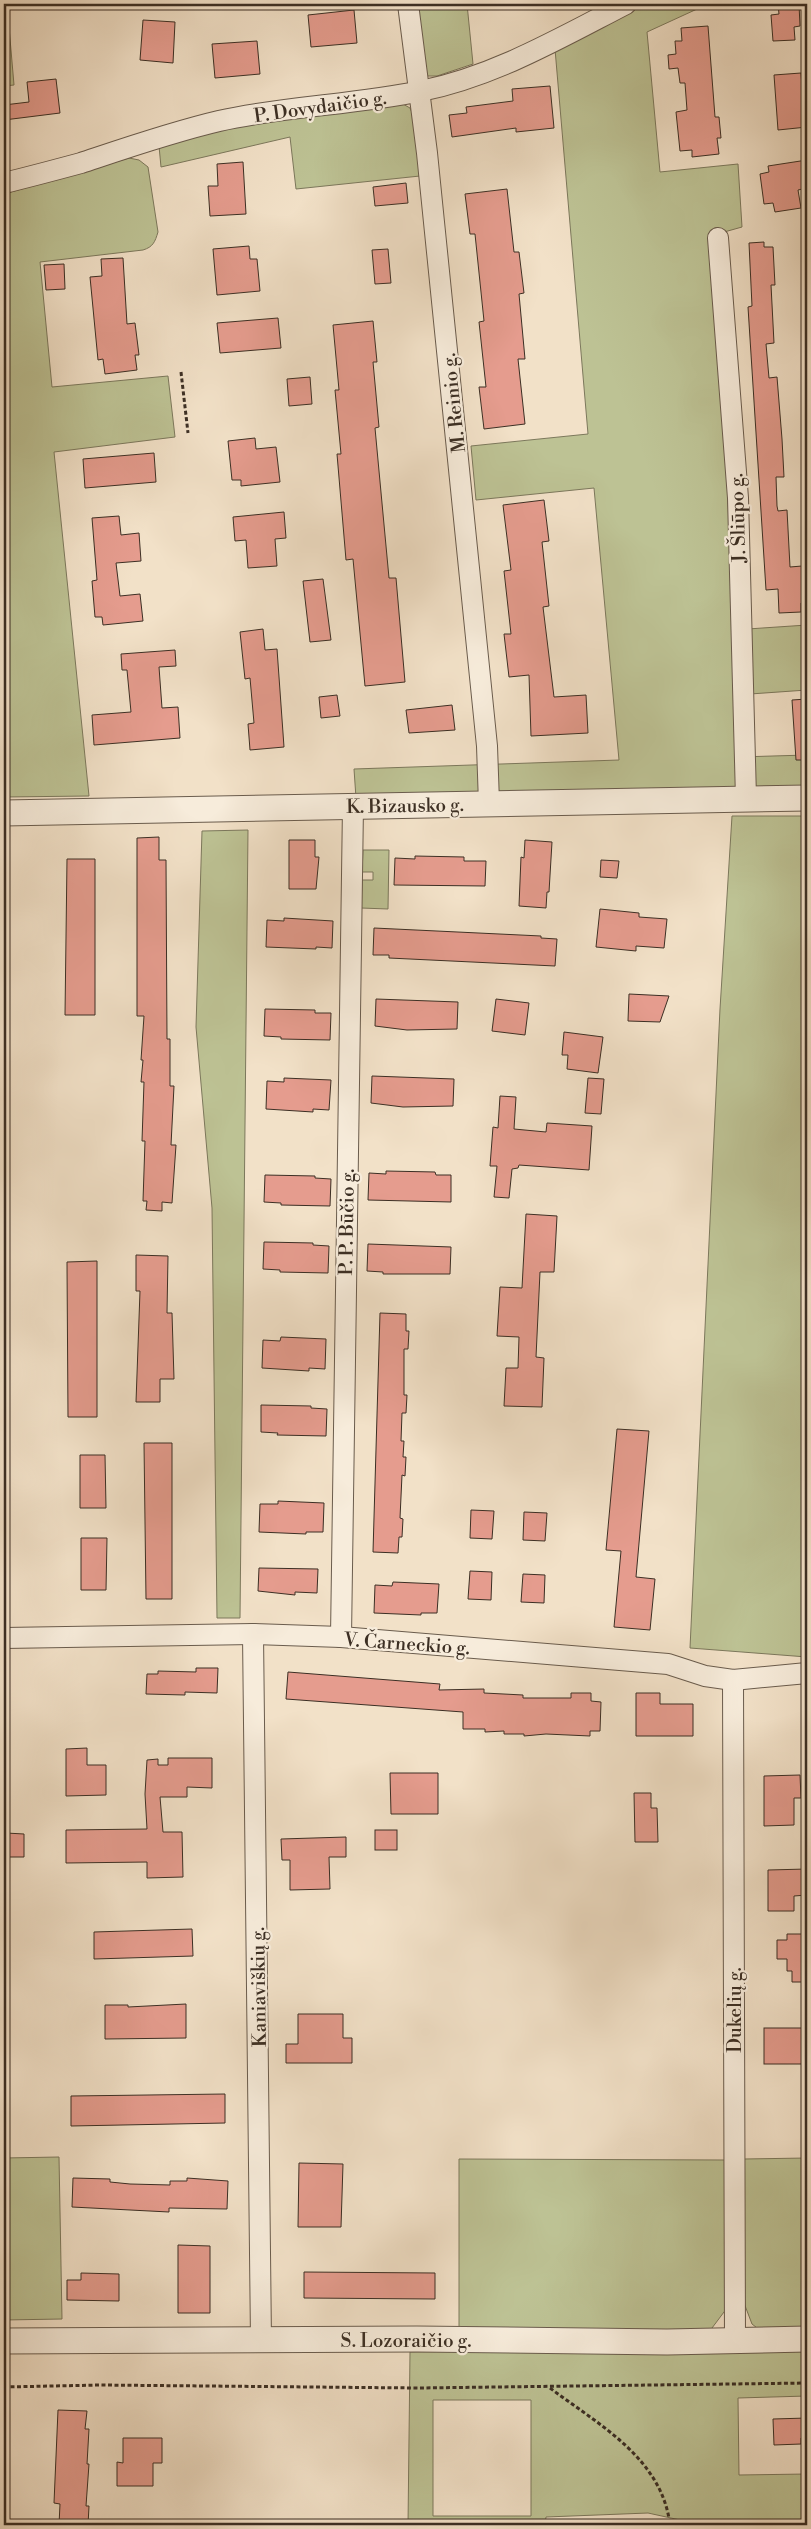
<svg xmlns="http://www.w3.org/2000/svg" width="811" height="2529" viewBox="0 0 811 2529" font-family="'Libre Bodoni',serif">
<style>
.green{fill:#bdc294;stroke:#7c785c;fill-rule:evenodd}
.building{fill:#e59c8e;stroke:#3c2f24}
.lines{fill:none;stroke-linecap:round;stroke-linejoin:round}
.minor-casing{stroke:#6a5c4d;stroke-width:22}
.tertiary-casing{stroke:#6a5c4d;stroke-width:27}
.path{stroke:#3c2f24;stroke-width:3;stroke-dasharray:4 2.5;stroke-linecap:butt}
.minor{stroke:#f7ecdb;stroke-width:20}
.tertiary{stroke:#f7ecdb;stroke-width:25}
.labels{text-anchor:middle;stroke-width:4.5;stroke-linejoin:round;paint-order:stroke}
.street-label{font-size:19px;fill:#3c2f24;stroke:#f7ecdb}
</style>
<rect width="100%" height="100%" fill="#f2e1c8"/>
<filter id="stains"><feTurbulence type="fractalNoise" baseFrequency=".004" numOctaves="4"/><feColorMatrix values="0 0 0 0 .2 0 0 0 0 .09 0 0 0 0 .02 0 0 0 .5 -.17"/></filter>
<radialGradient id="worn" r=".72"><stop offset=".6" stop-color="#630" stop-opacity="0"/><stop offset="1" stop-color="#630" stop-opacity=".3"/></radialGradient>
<g class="green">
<polygon points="4,4 7,4 14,85 4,86"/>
<polygon points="417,4 467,4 473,64 437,76 428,76 422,69"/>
<polygon points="637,4 708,4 647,32 660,172 738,164 742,227 710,236 727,474 733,630 807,625 807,690 736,695 739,757 807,755 807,789 356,798 354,769 619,760 594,488 476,500 471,446 588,434 555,49"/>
<polygon points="403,104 410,108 414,117 420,176 296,189 290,137 161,167 159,146 236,123"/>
<path d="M129,158l10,2 9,7 10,65c-3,10 -5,15 -15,18l-103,12 12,125 116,-11 7,61 -121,15 35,344 -85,1v-603z"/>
<polygon points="732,816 807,816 807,1657 690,1648 720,1009"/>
<polygon points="248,830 240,1618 217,1618 212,1208 196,1027 202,831"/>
<polygon points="363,850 389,850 388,909 361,908 362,880 373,880 373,872 362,872"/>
<polygon points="59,2157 62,2319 4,2320 4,2158"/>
<polygon points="807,2158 807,2330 761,2331 752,2324 744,2303 744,2159"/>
<polygon points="459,2159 725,2160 727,2308 709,2332 459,2330"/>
<path d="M807,2346v50l-69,2 1,77 68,-1v51h-104l-55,-12 -102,4 -1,8h-137l2,-173zM433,2400h98v116h-98z"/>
</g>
<g class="building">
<polygon points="778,4 799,4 800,26 794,27 795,40 773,41 771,15 779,14"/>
<polygon points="354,10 357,43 311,47 308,15"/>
<polygon points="143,20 175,22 173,63 140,60"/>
<polygon points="708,26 715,117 719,117 721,138 717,138 719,154 692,157 692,150 680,151 676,112 687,110 685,83 680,83 678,68 669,69 668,55 676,54 675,41 682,41 681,28"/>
<polygon points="257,41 260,74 215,78 212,44"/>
<polygon points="801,73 802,86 807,85 807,127 778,130 774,75"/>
<polygon points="56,79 60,113 4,120 4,105 29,102 27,82"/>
<polygon points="550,86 554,128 516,132 516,128 452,137 449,115 467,113 466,107 513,101 512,89"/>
<polygon points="807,160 807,188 798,190 801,208 775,212 773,203 764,204 760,174 769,172 768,166"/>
<polygon points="243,162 246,214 210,216 208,186 218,186 217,164"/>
<polygon points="406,183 408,203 375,206 373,187"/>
<polygon points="507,189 514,252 519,252 524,293 519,294 525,359 518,359 525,424 484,429 479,387 486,387 479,322 484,321 475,234 470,234 465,194"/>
<polygon points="764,242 764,247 773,247 775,285 771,285 774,343 766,344 769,378 777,377 782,439 784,477 776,477 777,506 778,511 787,510 790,567 802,566 804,603 801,603 801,612 779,613 778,589 766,590 748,307 752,306 749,243"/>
<polygon points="249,246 250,259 257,259 260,291 217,295 213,249"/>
<polygon points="388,249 391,283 375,284 372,250"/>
<polygon points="123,258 127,324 135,323 139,355 135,355 137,370 105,374 103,359 98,360 90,277 102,276 101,259"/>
<polygon points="64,264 65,289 46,290 44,265"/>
<polygon points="278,318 281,348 220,353 217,323"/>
<polygon points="373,321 377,362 373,362 379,427 375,428 389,578 396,578 405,682 365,686 353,559 346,560 337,454 341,454 335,390 339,390 333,325"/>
<polygon points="310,377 312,404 289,406 287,379"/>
<polygon points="255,438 256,449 276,447 280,482 241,486 241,480 232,480 228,441"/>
<polygon points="154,453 156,482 85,488 83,459"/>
<polygon points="544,500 549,541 542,542 549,606 543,607 554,697 586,695 588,733 531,736 529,675 509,677 504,634 511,634 504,571 511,570 503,505"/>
<polygon points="284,512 286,538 275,539 277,566 248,568 246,540 235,541 233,517"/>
<polygon points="119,516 121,535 139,533 141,561 116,563 120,596 140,594 143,621 103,625 102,617 95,617 92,581 97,580 92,518"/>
<polygon points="323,579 331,640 310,642 303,581"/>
<polygon points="263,629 265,650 277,649 284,747 250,750 248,724 254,723 250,678 245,679 240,632"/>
<polygon points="175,650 176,666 159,667 162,708 178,707 180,738 94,745 92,715 131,712 127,670 122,670 121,654"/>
<polygon points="337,695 340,716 321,718 319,697"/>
<polygon points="807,699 807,760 796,760 792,700"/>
<polygon points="452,705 455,730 409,733 406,710"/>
<polygon points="159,837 159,860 166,860 167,1039 170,1039 170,1086 174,1086 171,1145 176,1145 172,1203 162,1202 162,1211 146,1210 147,1201 143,1201 145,1141 142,1141 144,1082 141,1082 143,1060 141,1060 144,1016 137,1016 137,838"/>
<polygon points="289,840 315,840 315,857 319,857 316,889 289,889"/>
<polygon points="525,840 552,842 549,892 547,892 546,908 519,906 521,857 524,858"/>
<polygon points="415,856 464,857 464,861 486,861 485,886 394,885 395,858 415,859"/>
<polygon points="67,859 95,859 95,1015 65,1015"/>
<polygon points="601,860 619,861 617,878 600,877"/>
<polygon points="600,909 639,913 639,917 667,919 664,948 636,946 636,951 596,947"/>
<polygon points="284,918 333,921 332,948 316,947 316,949 266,947 267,920 284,921"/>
<polygon points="374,928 541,936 541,938 557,939 555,966 389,958 389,955 373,955"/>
<polygon points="629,994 669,996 660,1022 628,1021"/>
<polygon points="376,999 458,1002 457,1029 407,1030 375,1026"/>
<polygon points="496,999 529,1003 525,1035 492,1031"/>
<polygon points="265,1009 315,1010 315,1013 331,1013 330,1040 281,1039 281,1037 264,1036"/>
<polygon points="564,1032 603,1037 598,1073 567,1069 568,1055 562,1055"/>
<polygon points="372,1076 454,1079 453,1106 403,1107 371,1103"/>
<polygon points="284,1078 331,1080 329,1110 313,1109 313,1112 266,1109 267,1081 284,1082"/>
<polygon points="588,1078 604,1079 601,1114 585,1113"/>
<polygon points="500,1096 516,1097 514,1129 546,1132 547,1123 592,1126 589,1170 519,1165 518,1168 512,1169 509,1198 494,1197 497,1166 490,1166 493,1127 498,1128"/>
<polygon points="386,1171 435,1172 436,1175 451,1175 451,1202 368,1200 369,1173 386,1174"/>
<polygon points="265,1175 315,1176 315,1178 331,1179 330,1206 281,1205 281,1203 264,1202"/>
<polygon points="526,1214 557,1216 554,1272 540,1272 536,1357 544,1358 542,1407 504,1406 506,1368 518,1368 519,1337 497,1336 500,1287 522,1288"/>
<polygon points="264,1242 313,1243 313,1245 329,1246 328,1273 280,1272 280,1270 263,1269"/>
<polygon points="368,1244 451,1247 450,1274 383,1274 383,1272 367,1271"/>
<polygon points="136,1255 168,1256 167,1313 172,1313 174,1379 160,1379 160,1402 136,1402 140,1291 136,1291"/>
<polygon points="97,1261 97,1417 68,1417 67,1262"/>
<polygon points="380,1313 406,1314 406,1331 409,1331 408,1349 404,1349 404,1395 407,1395 406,1413 402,1413 401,1441 404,1441 403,1457 406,1457 405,1476 402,1475 400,1518 403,1519 402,1537 399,1537 398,1553 373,1552"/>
<polygon points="281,1337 326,1339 325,1369 309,1368 309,1371 262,1368 263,1340 280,1341"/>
<polygon points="261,1405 311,1406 311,1408 327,1409 326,1436 277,1435 278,1433 261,1432"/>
<polygon points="617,1429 649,1431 636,1577 655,1579 650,1630 614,1627 621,1551 606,1550"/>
<polygon points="144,1443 172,1443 172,1599 146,1599"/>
<polygon points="80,1455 105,1455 106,1508 80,1508"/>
<polygon points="278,1501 324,1503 323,1532 306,1532 306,1534 259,1532 260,1504 278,1504"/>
<polygon points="471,1510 494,1511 492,1539 470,1538"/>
<polygon points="524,1512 547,1513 545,1541 523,1540"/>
<polygon points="81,1538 107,1538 106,1590 81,1590"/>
<polygon points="259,1568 318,1569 317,1593 295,1592 295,1595 258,1591"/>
<polygon points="470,1571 492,1572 491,1600 468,1599"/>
<polygon points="523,1574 545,1575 544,1603 521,1602"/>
<polygon points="393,1582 439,1584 437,1613 421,1613 421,1615 374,1613 375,1585 392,1586"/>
<polygon points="196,1668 218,1668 217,1693 185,1692 185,1695 146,1694 147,1674 158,1674 158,1671 196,1672"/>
<polygon points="288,1672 440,1684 439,1690 484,1689 484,1693 523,1695 523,1698 571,1698 571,1693 591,1693 591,1701 601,1702 600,1731 590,1731 590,1736 546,1734 524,1736 524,1734 504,1734 504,1731 485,1732 485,1729 463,1729 463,1712 286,1699"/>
<polygon points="636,1693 660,1693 660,1704 693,1704 693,1736 636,1736"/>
<polygon points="87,1748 87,1765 106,1765 106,1795 66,1796 66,1749"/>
<polygon points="168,1758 212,1758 212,1788 187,1787 187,1797 160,1797 163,1832 182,1832 183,1877 147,1878 147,1862 66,1863 66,1830 147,1829 145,1794 147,1760 158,1759 158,1765 168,1765"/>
<polygon points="390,1773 438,1773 438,1814 391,1814"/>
<polygon points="800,1775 801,1798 794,1798 794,1825 764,1826 764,1776"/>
<polygon points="634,1793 651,1793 651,1808 657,1808 658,1842 635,1842"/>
<rect x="375" y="1830" width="22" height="20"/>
<polygon points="6,1833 24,1834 24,1857 6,1857"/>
<polygon points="346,1837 346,1857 329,1857 330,1889 290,1890 290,1860 282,1860 281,1839"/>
<polygon points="807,1869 807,1895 794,1896 794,1911 768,1911 768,1870"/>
<polygon points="192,1929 193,1956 94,1959 94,1932"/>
<polygon points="787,1934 805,1934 805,1938 807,1938 807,1982 792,1982 792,1971 787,1971 787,1959 777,1959 777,1940 787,1940"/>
<polygon points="186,2004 186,2038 105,2039 105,2005 128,2005 128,2007"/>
<polygon points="298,2014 343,2014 343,2038 352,2038 352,2063 286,2063 286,2044 298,2044"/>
<rect x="764" y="2028" width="43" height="36"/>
<polygon points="225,2094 225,2123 71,2126 71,2096"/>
<polygon points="299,2163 343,2164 341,2227 298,2227"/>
<polygon points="73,2178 110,2179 110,2182 130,2184 170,2185 170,2181 187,2181 187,2178 228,2181 227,2209 169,2208 169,2212 72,2207"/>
<polygon points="178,2245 210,2246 210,2313 178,2313"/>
<polygon points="304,2272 435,2273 435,2299 304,2298"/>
<polygon points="81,2273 119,2274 119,2301 67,2300 67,2280 81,2280"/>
<polygon points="58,2410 87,2411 85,2429 89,2429 87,2464 89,2464 86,2506 89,2506 88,2525 59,2525 60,2504 54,2503"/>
<polygon points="807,2418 807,2438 801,2438 801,2444 774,2445 773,2419"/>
<polygon points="123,2438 162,2438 162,2463 153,2463 153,2486 117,2486 117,2462 123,2463"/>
</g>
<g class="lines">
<defs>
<g id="minor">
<polyline points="408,4 427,153 487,746 489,803"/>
<path d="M4,183c25,-6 51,-13 77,-20 45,-15 91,-31 138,-42 66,-15 135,-16 202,-30 74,-15 139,-53 205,-87"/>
<polyline points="718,238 738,498 746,798"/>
<polyline points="253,1634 261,2341"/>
<polyline points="341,1637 353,806"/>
<polyline points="4,1638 253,1634 341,1637 668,1664 705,1676 733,1680 807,1673"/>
<polyline points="733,1680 735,2341"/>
</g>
<g id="tertiary">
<polyline points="4,813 807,798"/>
<polyline points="4,2341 417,2339 667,2342 807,2339"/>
</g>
</defs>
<use href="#minor" class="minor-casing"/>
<use href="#tertiary" class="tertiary-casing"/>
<g class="path">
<polyline points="181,372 188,433"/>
<polyline points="4,2387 100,2385 418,2388 807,2383"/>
<path d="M550,2388c49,37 112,70 120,137"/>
</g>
<use href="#minor" class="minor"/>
<use href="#tertiary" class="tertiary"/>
</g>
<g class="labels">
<g class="street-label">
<text transform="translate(320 106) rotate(-8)" y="7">P. Dovydaičio g.</text>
<text transform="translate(453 403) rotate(-96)" y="7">M. Reinio g.</text>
<text transform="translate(737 518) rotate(-92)" y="7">J. Šliūpo g.</text>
<text transform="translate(405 805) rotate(-1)" y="7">K. Bizausko g.</text>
<text transform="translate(346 1222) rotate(-89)" y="7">P. P. Būčio g.</text>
<text transform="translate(407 1643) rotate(4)" y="7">V. Čarneckio g.</text>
<text transform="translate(258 1987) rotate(-91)" y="7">Kaniaviškių g.</text>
<text transform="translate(734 2010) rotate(-90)" y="7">Dukelių g.</text>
<text x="406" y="2347">S. Lozoraičio g.</text>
</g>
</g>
<rect width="811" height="2529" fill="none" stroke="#f2e1c8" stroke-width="20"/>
<rect x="5" y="5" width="801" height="2519" fill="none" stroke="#3c2f24" stroke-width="2.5"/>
<rect x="10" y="10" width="791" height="2509" fill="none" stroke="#3c2f24"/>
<rect width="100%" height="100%" filter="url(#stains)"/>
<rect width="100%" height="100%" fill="url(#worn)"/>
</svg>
